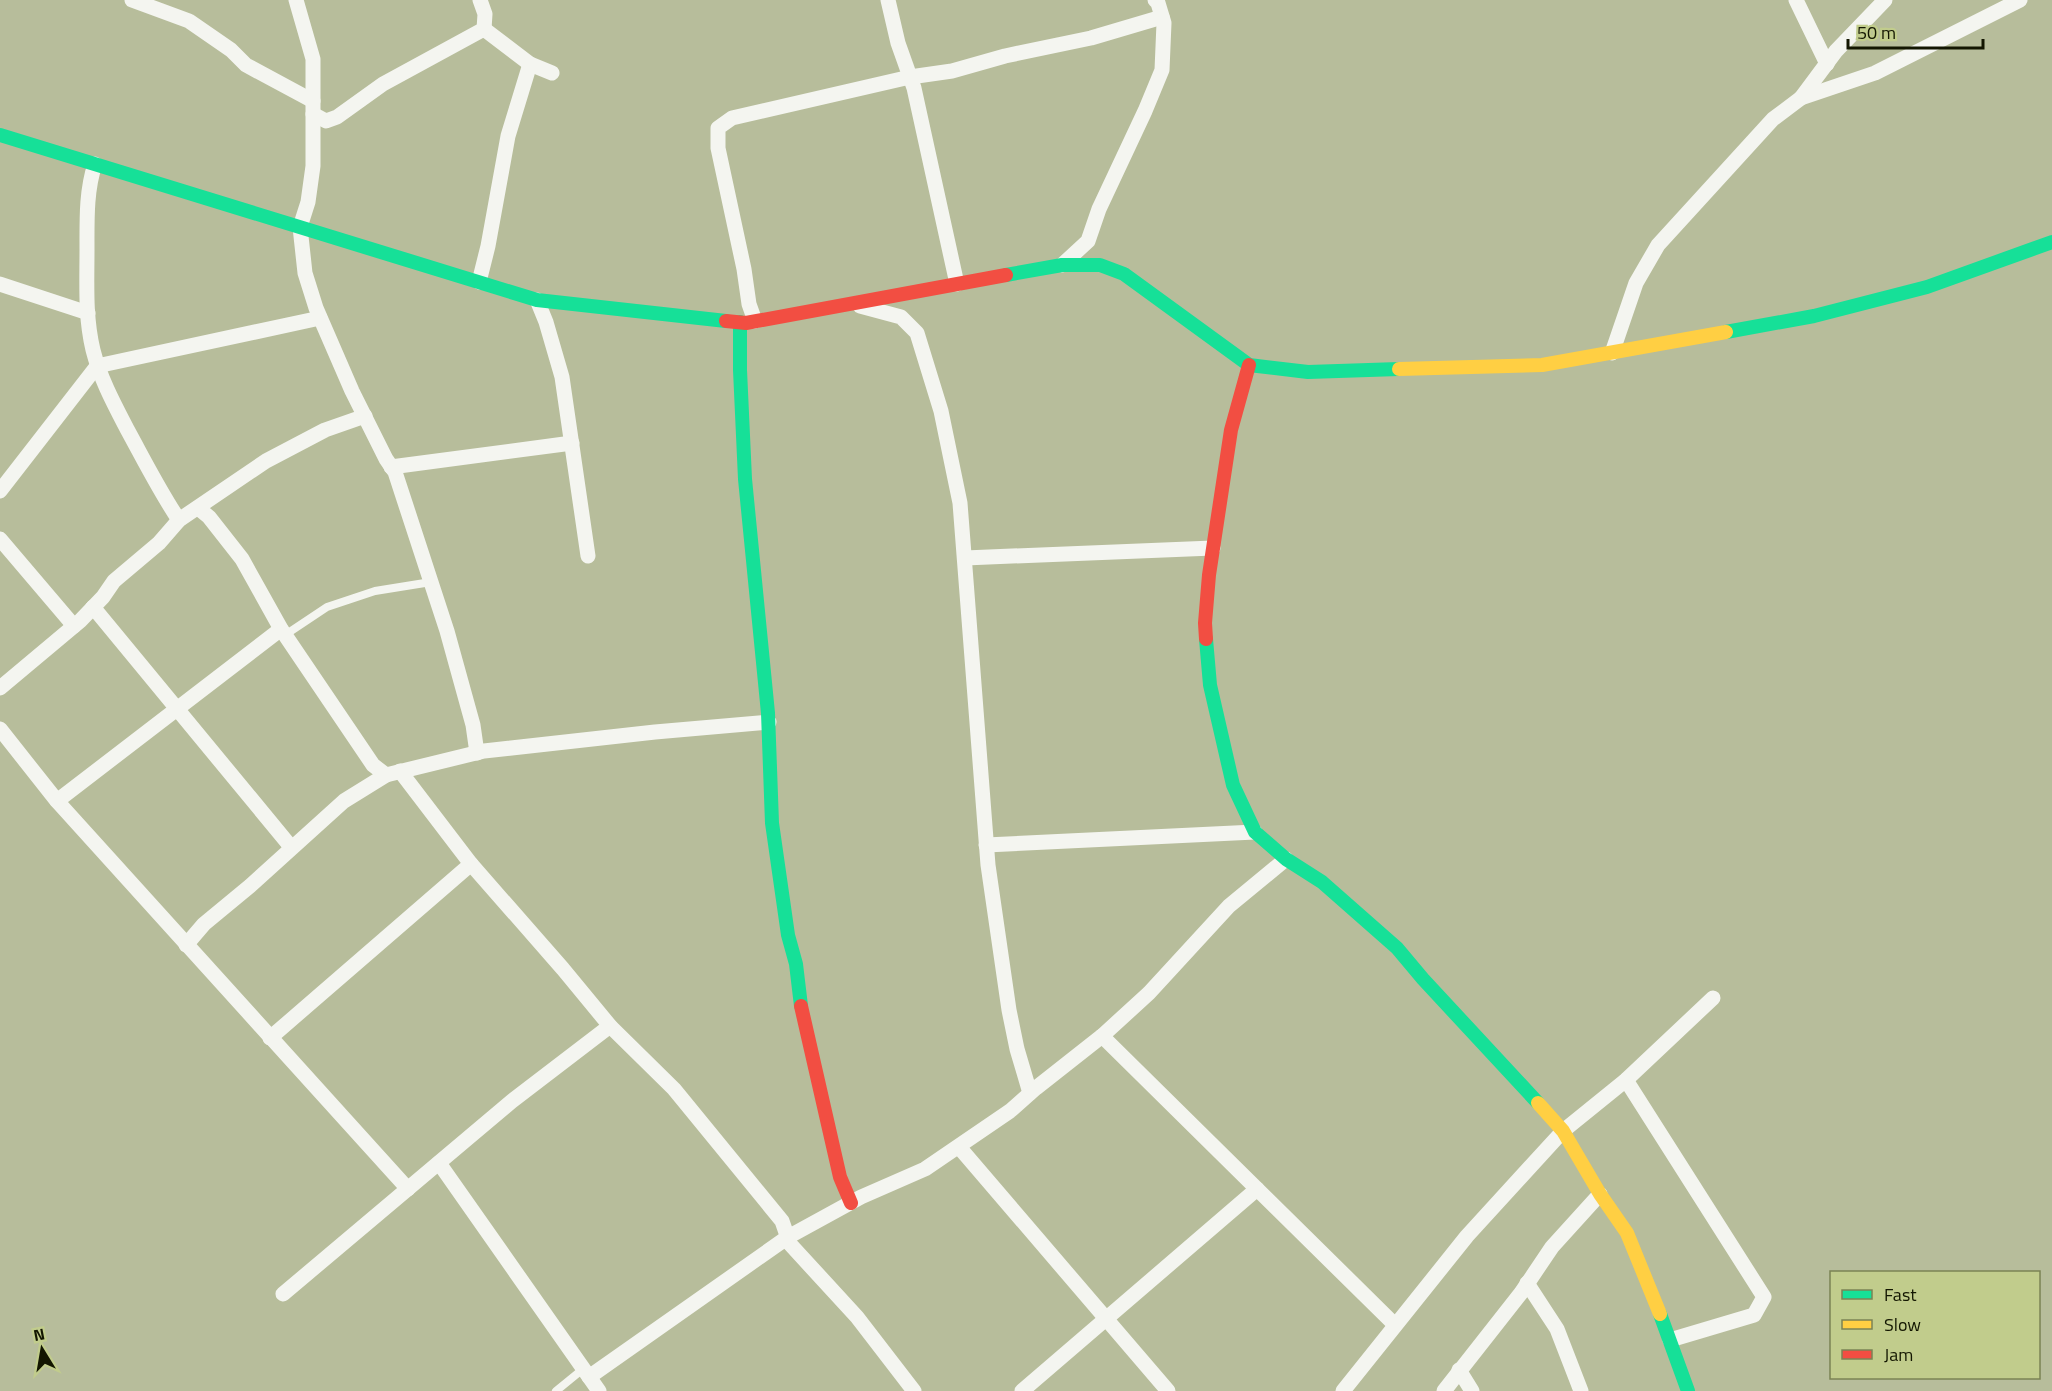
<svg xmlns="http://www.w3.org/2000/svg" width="2052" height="1391" viewBox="0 0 2052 1391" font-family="'Titillium Web',sans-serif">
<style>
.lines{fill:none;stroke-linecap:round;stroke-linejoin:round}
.lane{stroke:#f4f5f0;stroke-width:8}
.street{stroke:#f4f5f0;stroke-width:15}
.fast{stroke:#16e098;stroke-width:14}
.slow{stroke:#ffcf43;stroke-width:14}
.jam{stroke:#f24e42;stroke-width:14}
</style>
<rect width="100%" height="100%" fill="#b7bd9b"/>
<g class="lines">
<g class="lane">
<polyline points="285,635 327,607 375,591 431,582"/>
<polyline points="556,1391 583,1369"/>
</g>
<g class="street">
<polyline points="132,0 189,21 231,50 246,65 313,101"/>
<polyline points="296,0 313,59 313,166 308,202 300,227 305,273 316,308 352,391 386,459 395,472 447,631 473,725 477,753"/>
<polyline points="888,0 898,43 914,88 957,284"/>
<polyline points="1796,0 1827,64"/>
<polyline points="484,29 530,64 552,73"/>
<polyline points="1801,98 1836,51 1885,0"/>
<polyline points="313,114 326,121 337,117 383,84 484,29 485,14 480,0"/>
<path d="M95,164c-9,27 -8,57 -8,86 0,34 -2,67 6,100 7,28 21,54 34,79 17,31 33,63 52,91"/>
<polyline points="1062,265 1088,241 1099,209 1145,111 1162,70 1164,23 1158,3 1155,0"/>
<polyline points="479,282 488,246 508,136 530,64"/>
<polyline points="0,284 88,313"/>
<polyline points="537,300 546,322 562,377 588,556"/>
<polyline points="860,306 901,317 917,333 941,411 960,503 988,865 1009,1010 1017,1049 1030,1093"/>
<polyline points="755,321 749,304 744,269 718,148 718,128 732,118 910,77 952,71 1005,56 1091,38 1162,17"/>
<polyline points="1612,353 1636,283 1658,245 1773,119 1801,98 1875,73 2020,0"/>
<polyline points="391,467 572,443"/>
<polyline points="0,491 97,366 320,318"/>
<polyline points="198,508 209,517 242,559 281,629 373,765 386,775 484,751 655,732 769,722"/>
<polyline points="0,539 74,626"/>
<polyline points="965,558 1213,548"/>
<polyline points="93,607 291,847"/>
<polyline points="0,688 80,621 103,597 114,581 159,543 179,520 266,461 325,430 365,416"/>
<polyline points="0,729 57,801 408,1189"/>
<polyline points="400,771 471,864 563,969 610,1026 674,1089 782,1221 790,1244 857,1317 914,1391"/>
<polyline points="57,801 281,629"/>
<polyline points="986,845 1255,832"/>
<polyline points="186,945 204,924 250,886 344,801 386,775"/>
<polyline points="1102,1036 1395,1325"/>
<polyline points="270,1038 471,864"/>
<polyline points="1626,1080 1764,1297 1754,1315 1670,1340"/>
<polyline points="959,1147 1168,1391"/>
<polyline points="439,1163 599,1391"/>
<polyline points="1527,1283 1557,1329 1581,1391"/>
<polyline points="283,1294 512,1101 610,1026"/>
<polyline points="1459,1370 1472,1391"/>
<polyline points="589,1377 788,1237 861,1197 925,1169 1010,1111 1036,1088 1102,1036 1149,993 1229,906 1286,859"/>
<polyline points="1022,1391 1257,1189"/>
<polyline points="1343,1391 1467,1236 1563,1131 1626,1080 1713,998"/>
<polyline points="1444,1391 1521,1293 1552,1247 1600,1194"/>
</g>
<g class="fast">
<polyline points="0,135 537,300 726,321"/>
<polyline points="1006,275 1062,265 1100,265 1124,274 1249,365 1308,372 1399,369"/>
<polyline points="740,322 740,370 745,479 768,713 772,823 788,935 796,964 801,1006"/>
<polyline points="1726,332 1814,316 1927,287 2052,242"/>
<polyline points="1206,639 1210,685 1233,785 1255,832 1286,859 1322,882 1397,948 1423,979 1538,1103"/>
<polyline points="1660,1314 1688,1391"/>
</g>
<g class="slow">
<polyline points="1399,369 1542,365 1726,332"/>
<polyline points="1538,1103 1563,1131 1600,1194 1627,1233 1660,1314"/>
</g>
<g class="jam">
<polyline points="726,321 746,323 1006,275"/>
<polyline points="1206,639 1205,623 1209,575 1231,430 1249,365"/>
<polyline points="801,1006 840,1177 851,1203"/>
</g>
</g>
<rect x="1830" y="1271" width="210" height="108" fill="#c1cc8c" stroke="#7b8354" stroke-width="1.5"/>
<rect x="1842" y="1290" width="30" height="9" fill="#16e098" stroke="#7b8354" stroke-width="1.5"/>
<text x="1884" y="1301" font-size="18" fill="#131601">Fast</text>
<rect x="1842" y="1320" width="30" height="9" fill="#ffcf43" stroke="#7b8354" stroke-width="1.5"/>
<text x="1884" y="1331" font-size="18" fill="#131601">Slow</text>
<rect x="1842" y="1350" width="30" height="9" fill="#f24e42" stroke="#7b8354" stroke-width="1.5"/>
<text x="1884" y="1361" font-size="18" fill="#131601">Jam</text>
<g transform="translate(42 1349) rotate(349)" stroke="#c1cc8c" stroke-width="4.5" paint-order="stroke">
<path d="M0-4.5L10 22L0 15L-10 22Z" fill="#131601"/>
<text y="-9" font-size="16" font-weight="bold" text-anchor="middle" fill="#131601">N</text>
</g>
<path d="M1848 39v9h135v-9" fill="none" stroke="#131601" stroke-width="3"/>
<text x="1857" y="39" font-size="18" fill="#131601" stroke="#c1cc8c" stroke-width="4.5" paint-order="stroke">50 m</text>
</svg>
